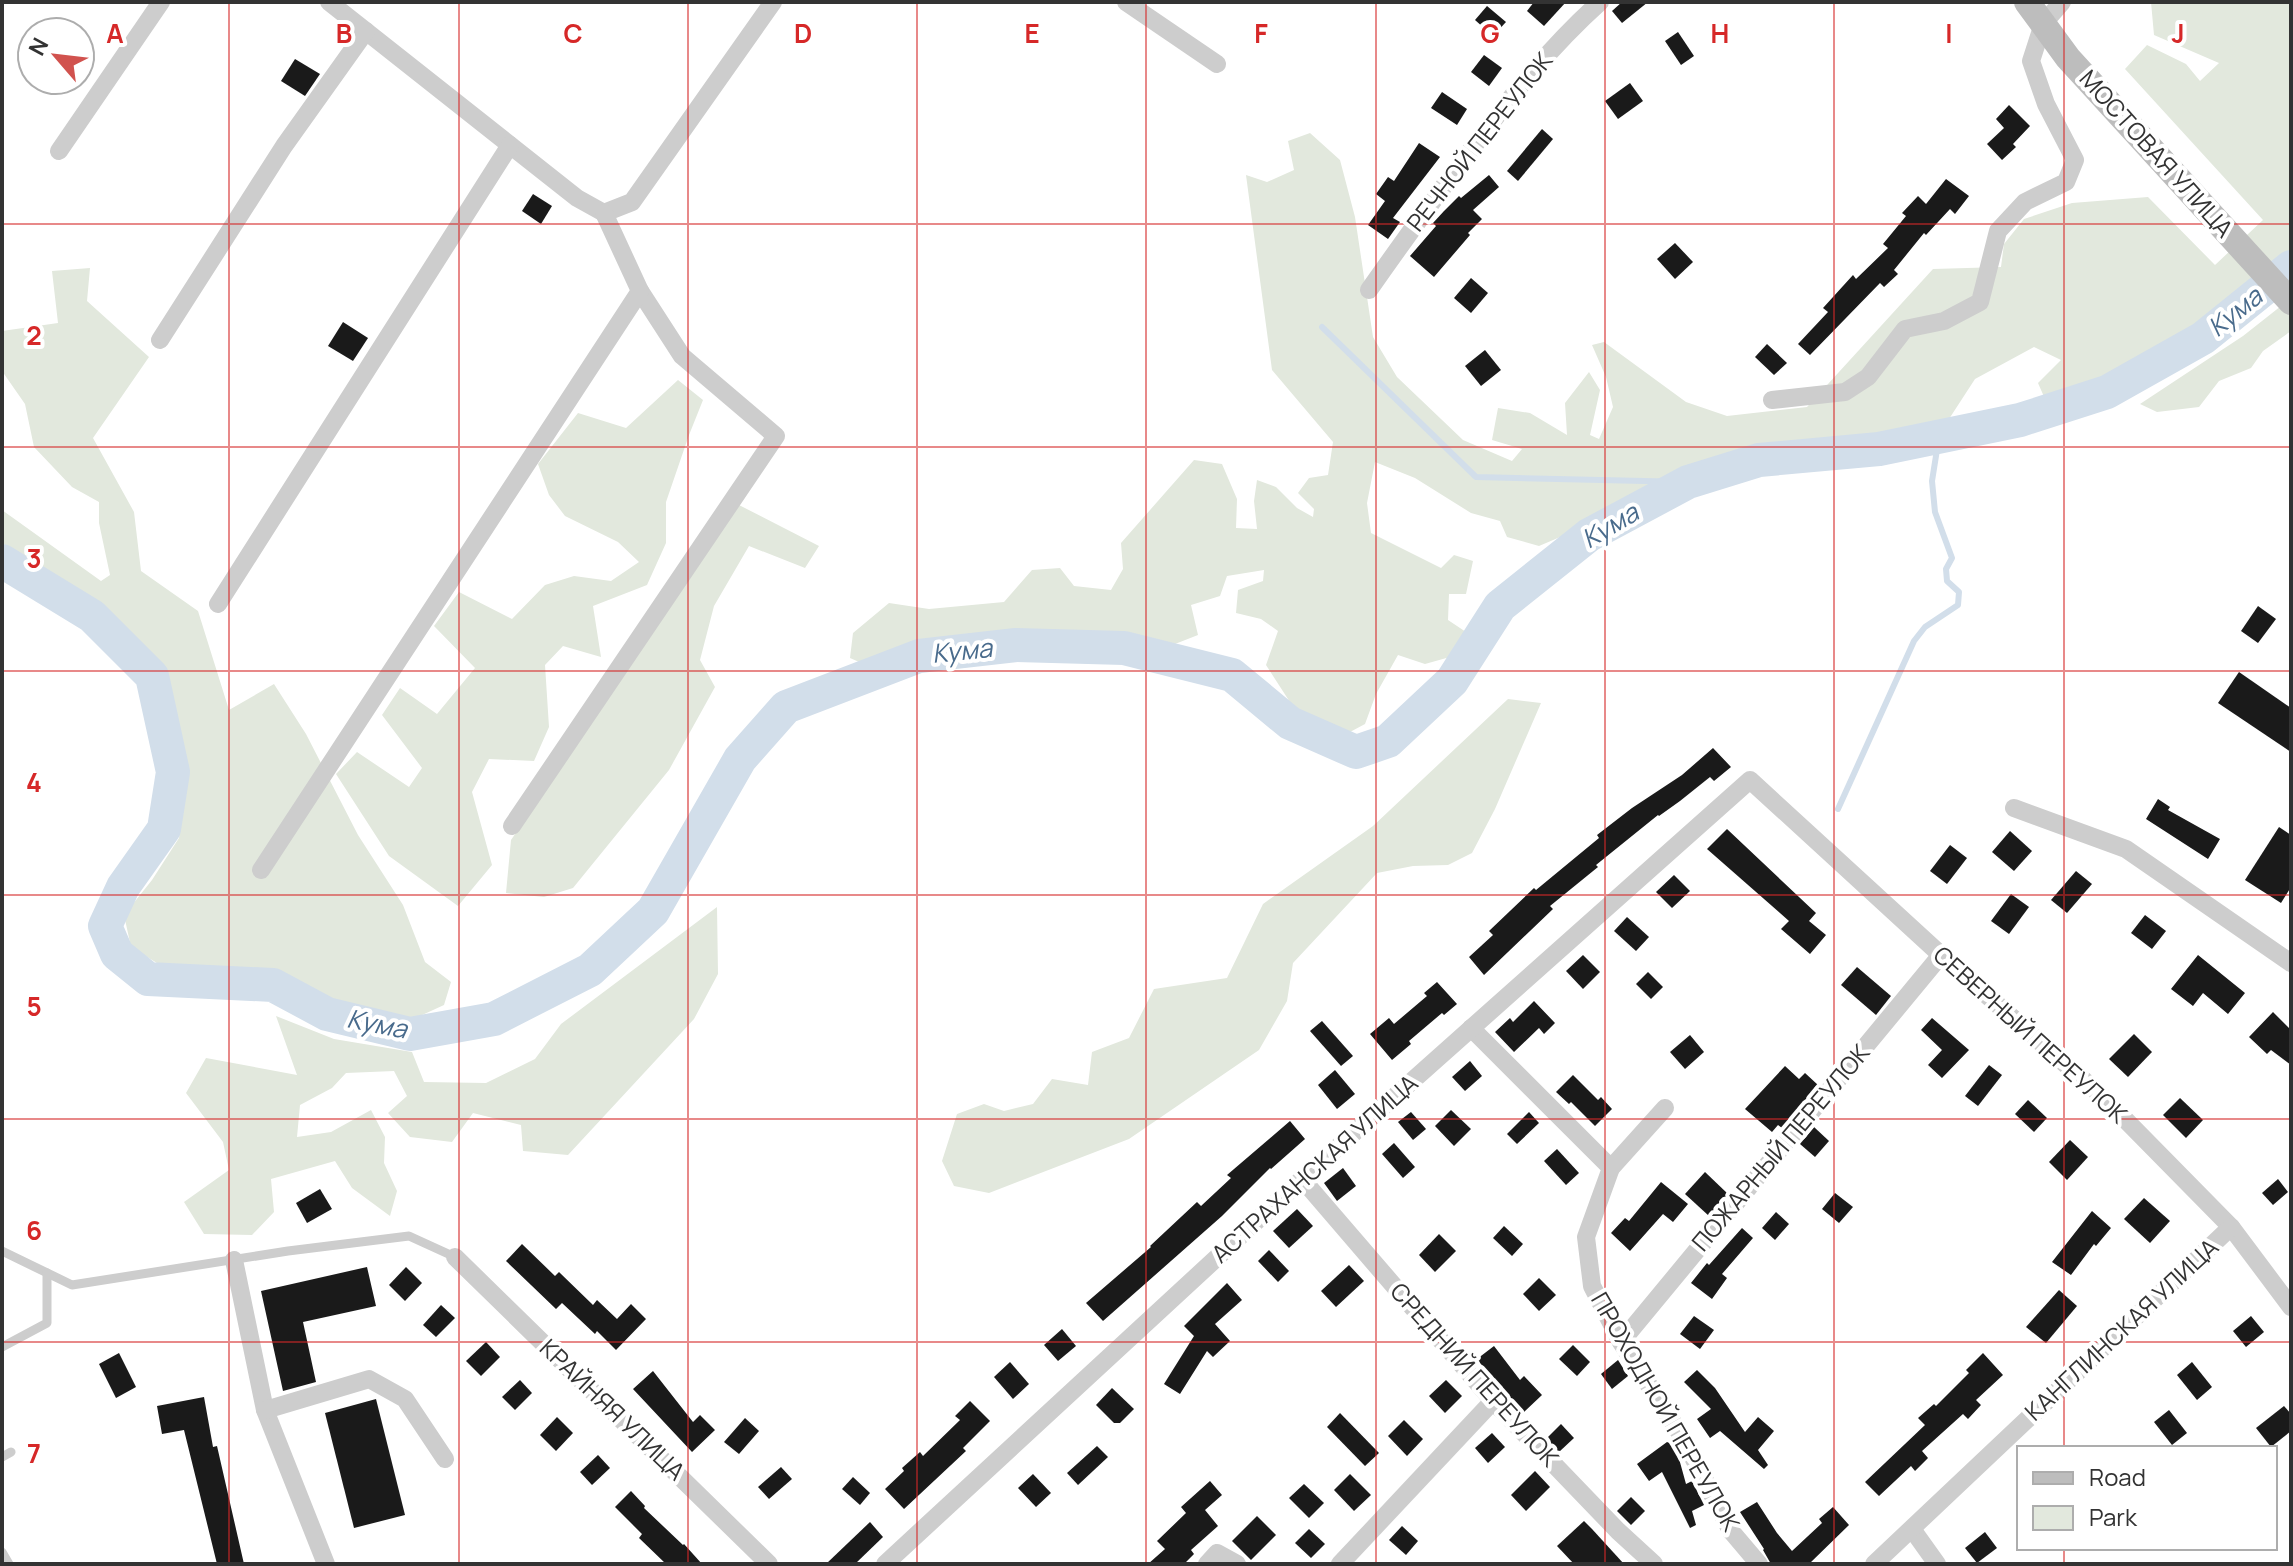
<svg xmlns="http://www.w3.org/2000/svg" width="2293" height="1566" viewBox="0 0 2293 1566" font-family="Manrope,sans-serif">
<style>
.green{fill:#e2e8dd}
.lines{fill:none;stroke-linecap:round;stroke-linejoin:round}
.stream{stroke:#d2deea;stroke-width:6}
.river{stroke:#d2deea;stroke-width:34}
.building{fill:#1a1a1a}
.lane{stroke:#cdcdcd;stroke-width:9}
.street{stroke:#cdcdcd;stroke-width:18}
.secondary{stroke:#bdbdbd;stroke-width:26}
.grid{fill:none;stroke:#d62828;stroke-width:2;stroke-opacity:0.55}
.labels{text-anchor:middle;stroke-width:8;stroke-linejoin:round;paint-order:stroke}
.street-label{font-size:24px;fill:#333;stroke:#fff}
.water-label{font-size:26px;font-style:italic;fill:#496b8c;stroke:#fff}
.grid-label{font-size:26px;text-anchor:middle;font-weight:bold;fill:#d62828;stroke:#fff;stroke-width:8;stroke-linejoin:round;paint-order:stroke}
</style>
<rect width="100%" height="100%" fill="#fff"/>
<g class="green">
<polygon points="2151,2 2291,2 2291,251 2220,308 2118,372 2067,400 2045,399 2038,383 2061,360 2034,347 1975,379 1949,419 1883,435 1756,450 1688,472 1614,503 1579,529 1539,546 1507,537 1500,521 1471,513 1415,478 1375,462 1367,503 1371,533 1441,568 1454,555 1473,561 1466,594 1449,594 1448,620 1466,632 1457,655 1425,664 1398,655 1376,694 1365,724 1350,732 1297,713 1266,665 1278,631 1261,619 1236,613 1238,590 1263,581 1264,570 1227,576 1220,596 1191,605 1198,635 1175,644 1129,638 1017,631 928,640 866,665 850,658 853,633 889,603 929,609 1004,602 1032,570 1060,568 1074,586 1111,590 1123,569 1121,543 1194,460 1222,464 1237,499 1236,528 1257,529 1254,501 1257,480 1276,487 1297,508 1313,517 1314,509 1298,493 1309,478 1328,475 1333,442 1272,370 1246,175 1267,182 1294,170 1288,141 1310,133 1340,160 1355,217 1373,337 1397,377 1463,440 1512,461 1522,449 1492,440 1498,408 1530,413 1567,435 1565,403 1589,372 1600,390 1590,435 1599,439 1613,407 1606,377 1592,345 1604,342 1686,402 1727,416 1807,407 1933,269 2001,267 2004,244 2024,219 2072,203 2148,197 2215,265 2263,220 2125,69 2147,45 2186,64 2200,81 2219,63 2154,35"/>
<polygon points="90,268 87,301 149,357 93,438 134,512 141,571 198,611 229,710 274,684 306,734 358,835 403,905 425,962 451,982 444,1005 409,1021 323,997 283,972 165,968 131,947 124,915 152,880 179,838 187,779 161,669 95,603 2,543 2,510 101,581 110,575 99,523 99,502 72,487 34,447 25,404 2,371 2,331 58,323 52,271"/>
<polygon points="2291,298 2291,331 2263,351 2251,368 2219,381 2199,407 2157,412 2140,404 2243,336"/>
<polygon points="678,380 703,400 689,435 666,502 666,543 647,585 593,606 601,657 563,646 545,665 549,727 534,761 489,759 472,792 492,865 458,906 389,856 336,774 357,752 409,787 422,768 382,715 400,688 437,714 475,668 434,626 459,592 512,619 545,585 574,576 611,581 639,562 618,542 565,516 549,495 538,464 578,413 626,428"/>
<polygon points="739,505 819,546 805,568 749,546 714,606 700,660 715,687 669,770 573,888 544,897 506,893 511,840"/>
<polygon points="1508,699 1541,703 1495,809 1472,853 1448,865 1413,866 1377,873 1293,963 1287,1001 1259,1050 1129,1139 989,1193 954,1186 942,1161 957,1114 984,1104 1004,1111 1033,1104 1052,1079 1088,1085 1092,1052 1129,1038 1154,989 1227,978 1263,904 1373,826"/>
<polygon points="717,907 718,974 694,1019 568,1155 523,1151 521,1125 473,1113 452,1142 410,1137 388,1113 407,1096 394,1071 346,1073 332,1088 300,1105 297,1137 331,1132 371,1110 385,1137 384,1163 397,1191 390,1216 352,1188 335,1161 271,1179 274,1212 252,1235 204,1234 184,1202 229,1170 223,1142 186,1093 206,1058 297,1075 276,1016 334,1039 412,1052 424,1082 486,1083 535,1059 561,1024"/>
</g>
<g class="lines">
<g class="stream">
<polyline points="1322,327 1476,477 1688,482"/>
<polyline points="1838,809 1914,641 1925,627 1958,605 1959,592 1947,581 1946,569 1952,558 1935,512 1932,481 1939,437"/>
</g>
<polyline class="river" points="2,561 92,616 152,676 173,772 164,829 123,887 105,926 117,954 148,979 273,985 327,1014 410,1034 494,1019 590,970 653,911 740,759 786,707 919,656 1016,645 1124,648 1232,675 1290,723 1356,752 1388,741 1452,681 1500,606 1589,535 1688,482 1759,460 1879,449 2020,420 2107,392 2203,338 2291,267"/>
</g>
<g class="building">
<polygon points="1534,2 1566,2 1544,26 1527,11"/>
<polygon points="1622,2 1648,2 1622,23 1612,11"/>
<polygon points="1487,6 1506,22 1493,36 1475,20"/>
<polygon points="1678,32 1694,56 1681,65 1665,41"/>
<polygon points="1484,55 1502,68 1489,86 1471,72"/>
<polygon points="295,59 320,74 305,96 281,81"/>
<polygon points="1630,83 1643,101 1618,119 1605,101"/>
<polygon points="1442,92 1467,109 1457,125 1431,108"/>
<polygon points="2009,105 2030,126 2013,144 2016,147 2002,160 1987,144 2004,128 1996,119"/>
<polygon points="1542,129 1553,139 1518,181 1507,171"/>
<polygon points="1419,143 1440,157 1393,218 1400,222 1388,239 1368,225 1385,201 1376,194 1388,177 1394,181"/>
<polygon points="1489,175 1499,187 1473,210 1482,219 1468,233 1470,235 1434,277 1410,256 1436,226 1433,223 1444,211 1459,196 1461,198"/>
<polygon points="1946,179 1969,196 1955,214 1950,209 1926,235 1924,233 1894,270 1898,274 1884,287 1880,283 1810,355 1798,344 1828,312 1823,308 1853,275 1856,279 1888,248 1883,244 1906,216 1902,213 1918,196 1926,204"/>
<polygon points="533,194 552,206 541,224 522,211"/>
<polygon points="1675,243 1693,262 1675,279 1657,259"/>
<polygon points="1471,278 1488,293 1471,313 1454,298"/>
<polygon points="343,322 368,338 353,361 328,346"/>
<polygon points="1767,344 1787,363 1774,375 1755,357"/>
<polygon points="1485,350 1501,370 1481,386 1465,366"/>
<polygon points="2258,606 2276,619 2258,643 2241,631"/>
<polygon points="2239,672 2291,708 2291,752 2218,703"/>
<polygon points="1713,748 1731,767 1714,781 1710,777 1680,801 1659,816 1658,815 1596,865 1598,867 1550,906 1553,909 1484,975 1469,957 1493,935 1489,931 1534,888 1536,890 1599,838 1597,835 1632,808 1682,775"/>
<polygon points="2158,799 2170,807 2168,810 2220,839 2208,859 2146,819"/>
<polygon points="2279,827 2291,835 2291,887 2281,903 2245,880"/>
<polygon points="1727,829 1816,913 1809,921 1826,935 1810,954 1781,929 1789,921 1707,849"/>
<polygon points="2010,831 2032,851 2014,871 1992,852"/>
<polygon points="1950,845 1967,858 1947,884 1930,871"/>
<polygon points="2076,871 2092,884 2067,913 2051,900"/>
<polygon points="1674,875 1690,891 1672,908 1656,892"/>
<polygon points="2011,894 2029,907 2009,934 1991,921"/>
<polygon points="2145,915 2166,931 2152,949 2131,933"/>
<polygon points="1627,917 1649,937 1636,951 1614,931"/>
<polygon points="1583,955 1600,972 1583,989 1566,971"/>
<polygon points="2198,955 2245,993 2228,1014 2203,993 2193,1006 2171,989"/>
<polygon points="1857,967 1891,996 1876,1015 1841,985"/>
<polygon points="1648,972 1663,987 1651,999 1636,984"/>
<polygon points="1437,982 1457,1004 1444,1015 1442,1013 1409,1041 1411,1044 1392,1060 1370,1034 1389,1018 1394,1024 1427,996 1424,993"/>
<polygon points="1534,1001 1555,1023 1544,1034 1539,1028 1514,1052 1495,1032 1510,1018 1513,1022"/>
<polygon points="2273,1012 2291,1030 2291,1065 2271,1050 2267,1054 2249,1037"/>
<polygon points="1932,1018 1969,1050 1942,1078 1928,1065 1942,1050 1921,1030"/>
<polygon points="1322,1021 1353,1056 1341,1066 1310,1031"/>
<polygon points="2134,1034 2152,1052 2128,1077 2109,1059"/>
<polygon points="1690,1035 1704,1052 1685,1069 1670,1052"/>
<polygon points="1470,1061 1482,1076 1465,1091 1452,1077"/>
<polygon points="1989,1065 2002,1075 1978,1106 1965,1096"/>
<polygon points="1785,1066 1799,1079 1805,1073 1818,1085 1782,1128 1778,1125 1772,1132 1745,1109"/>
<polygon points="1335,1070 1355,1094 1337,1109 1318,1085"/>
<polygon points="1573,1075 1598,1100 1601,1097 1612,1109 1595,1126 1571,1102 1569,1104 1556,1092"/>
<polygon points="2180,1098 2203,1120 2186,1138 2163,1115"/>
<polygon points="2028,1100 2047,1118 2034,1132 2015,1114"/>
<polygon points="1451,1110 1471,1129 1454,1146 1435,1126"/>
<polygon points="1411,1112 1426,1129 1413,1140 1398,1122"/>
<polygon points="1529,1112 1539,1123 1517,1144 1507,1134"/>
<polygon points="1290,1121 1305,1139 1271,1169 1270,1168 1222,1216 1103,1321 1086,1303 1151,1247 1150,1246 1197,1202 1201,1206 1231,1178 1227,1175"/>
<polygon points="1814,1127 1829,1141 1815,1157 1800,1144"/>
<polygon points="2070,1140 2088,1157 2067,1180 2049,1162"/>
<polygon points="1394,1143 1415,1167 1403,1178 1382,1154"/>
<polygon points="1557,1149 1579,1173 1566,1185 1544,1161"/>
<polygon points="1343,1168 1356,1186 1337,1201 1324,1183"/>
<polygon points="1705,1172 1728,1194 1709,1216 1685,1194"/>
<polygon points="2278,1179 2288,1192 2273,1205 2262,1193"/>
<polygon points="1661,1182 1688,1204 1673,1222 1663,1214 1630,1251 1611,1233 1625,1218 1629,1221"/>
<polygon points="320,1189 332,1209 307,1223 296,1203"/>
<polygon points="1835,1193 1853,1207 1839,1223 1822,1209"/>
<polygon points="2144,1198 2170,1221 2150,1243 2124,1219"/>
<polygon points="1297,1209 1313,1226 1289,1248 1273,1231"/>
<polygon points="2092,1211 2111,1228 2096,1246 2094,1244 2071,1275 2052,1262"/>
<polygon points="1776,1212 1789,1224 1775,1240 1762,1228"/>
<polygon points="1504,1226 1523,1244 1512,1256 1493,1238"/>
<polygon points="1742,1228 1753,1238 1722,1274 1727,1278 1712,1299 1691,1283 1707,1263 1709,1265"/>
<polygon points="1439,1234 1456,1251 1435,1272 1419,1255"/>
<polygon points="522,1244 555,1276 559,1272 593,1305 597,1300 617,1319 631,1304 646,1319 616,1350 597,1331 595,1334 562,1303 556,1309 506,1261"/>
<polygon points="1269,1250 1289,1271 1278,1282 1258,1261"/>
<polygon points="1349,1265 1364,1281 1336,1307 1321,1291"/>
<polygon points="367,1267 376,1306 303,1322 316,1382 283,1391 261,1291"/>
<polygon points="406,1267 422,1283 405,1301 389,1285"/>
<polygon points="1539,1278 1556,1295 1539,1311 1523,1294"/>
<polygon points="1227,1283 1242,1300 1215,1324 1230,1341 1213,1357 1207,1351 1180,1394 1164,1384 1194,1336 1184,1326"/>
<polygon points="2059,1290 2077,1306 2046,1343 2026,1327"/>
<polygon points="441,1305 455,1318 436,1337 423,1325"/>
<polygon points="1694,1316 1714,1330 1700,1349 1680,1334"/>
<polygon points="2251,1316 2264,1332 2246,1347 2233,1331"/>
<polygon points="1062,1329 1076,1346 1058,1361 1044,1345"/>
<polygon points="486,1342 500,1357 481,1376 466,1361"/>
<polygon points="1573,1345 1590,1362 1577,1376 1559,1359"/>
<polygon points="1494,1346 1520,1380 1524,1376 1542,1395 1522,1414 1505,1395 1477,1359"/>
<polygon points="119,1353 136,1387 116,1398 99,1364"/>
<polygon points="1983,1353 2003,1375 1976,1400 1981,1405 1968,1419 1963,1414 1922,1451 1928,1458 1915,1471 1911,1466 1879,1496 1865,1482 1925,1425 1918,1418 1934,1404 1936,1406 1969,1373 1966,1370"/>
<polygon points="1618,1360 1628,1376 1612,1389 1601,1374"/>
<polygon points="1010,1362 1029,1384 1013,1399 994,1377"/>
<polygon points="2192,1362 2212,1387 2197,1400 2177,1375"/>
<polygon points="1697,1370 1715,1388 1745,1432 1758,1417 1774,1431 1758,1450 1768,1465 1764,1469 1720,1431 1710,1438 1697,1419 1711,1409 1684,1382"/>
<polygon points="653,1371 693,1422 700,1415 715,1430 692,1452 633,1389"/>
<polygon points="520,1380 532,1393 515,1410 502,1397"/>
<polygon points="1446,1380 1462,1396 1445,1413 1429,1396"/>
<polygon points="1112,1388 1134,1409 1120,1423 1114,1423 1096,1405"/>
<polygon points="204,1397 213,1447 217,1446 244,1564 217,1564 184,1430 162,1434 157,1406"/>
<polygon points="376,1399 405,1515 354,1528 325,1413"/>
<polygon points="970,1401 990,1421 963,1448 966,1451 904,1509 885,1489 904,1471 902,1468 920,1452 923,1456 960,1420 955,1416"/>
<polygon points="2284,1406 2291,1414 2291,1431 2271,1447 2256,1428"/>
<polygon points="2169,1410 2187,1433 2172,1445 2154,1422"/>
<polygon points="1340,1413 1379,1453 1365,1466 1327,1427"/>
<polygon points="557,1417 573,1433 556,1451 540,1435"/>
<polygon points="745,1418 759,1431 739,1454 724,1442"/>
<polygon points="1404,1420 1423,1439 1407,1456 1388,1436"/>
<polygon points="1561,1424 1574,1438 1559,1452 1546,1439"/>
<polygon points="1492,1433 1505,1447 1488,1463 1475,1448"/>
<polygon points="1667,1442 1672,1444 1678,1455 1686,1484 1692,1481 1704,1505 1692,1511 1696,1525 1690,1528 1662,1472 1649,1481 1637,1464"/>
<polygon points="1097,1446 1108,1457 1078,1485 1067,1473"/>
<polygon points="598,1455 610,1468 592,1485 580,1472"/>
<polygon points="781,1467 792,1479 769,1499 758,1487"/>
<polygon points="1535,1471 1550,1487 1526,1511 1511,1495"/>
<polygon points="1033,1474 1051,1493 1036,1507 1018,1488"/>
<polygon points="1350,1474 1371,1495 1354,1511 1334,1490"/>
<polygon points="853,1477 870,1493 860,1505 842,1489"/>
<polygon points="1210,1481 1222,1495 1205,1510 1218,1526 1191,1550 1194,1554 1184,1564 1148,1564 1165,1549 1157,1541 1186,1513 1181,1507"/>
<polygon points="1304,1484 1324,1503 1309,1518 1289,1498"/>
<polygon points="631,1491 645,1506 644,1508 683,1545 684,1544 702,1564 666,1564 639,1538 642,1534 615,1507"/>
<polygon points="1631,1497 1645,1511 1631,1525 1617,1511"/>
<polygon points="1757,1502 1777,1533 1792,1551 1822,1523 1819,1519 1833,1507 1849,1525 1809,1564 1771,1564 1763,1550 1764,1549 1740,1512"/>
<polygon points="1257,1516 1276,1535 1251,1560 1232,1541"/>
<polygon points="1584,1521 1592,1529 1624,1564 1574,1564 1557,1546"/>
<polygon points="870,1522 883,1537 855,1564 826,1564"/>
<polygon points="1402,1526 1418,1541 1406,1555 1389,1540"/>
<polygon points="1309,1529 1325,1544 1311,1558 1295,1543"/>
<polygon points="1985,1532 1997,1548 1977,1563 1965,1548"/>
</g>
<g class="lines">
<g class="lane">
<polyline points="2,1251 72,1285 288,1251 409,1236 455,1257"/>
<polyline points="2,1347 47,1323 47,1273"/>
<polyline points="2,1457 11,1452"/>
<polyline points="2,1552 9,1564"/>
</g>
<g class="street">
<polyline points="329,2 577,198 604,213 632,202 773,2"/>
<polyline points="1126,2 1217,64"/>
<polyline points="59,151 161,2"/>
<path d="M1369,290c33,-47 67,-94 102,-140 39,-53 80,-104 129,-148"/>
<polyline points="160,340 284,146 366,31"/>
<polyline points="1772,400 1845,392 1868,377 1905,329 1944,321 1980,302 1998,231 2025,202 2066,182 2075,160 2046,104 2031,61 2043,24 2062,2"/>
<polyline points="218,604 510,145"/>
<polyline points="2014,808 2126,849 2291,963"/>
<polyline points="512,826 776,436 682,356 640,291"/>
<polyline points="261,870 640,291 604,213"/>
<polyline points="1471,1028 1611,1168 1586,1237 1592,1286 1621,1342 1683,1438 1731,1531 1759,1564"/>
<polyline points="1611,1168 1665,1108"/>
<polyline points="1302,1179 1493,1401 1618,1531 1654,1564"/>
<polyline points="455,1257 769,1564"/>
<polyline points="234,1260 265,1410 326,1564"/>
<polyline points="1621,1342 1941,955"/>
<polyline points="265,1410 369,1379 405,1399 445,1459"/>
<polyline points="1912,1529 1937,1564"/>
<polyline points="885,1564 1302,1179 1750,780 1941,955 2104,1098 2231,1227 2291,1307"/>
<polyline points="1207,1564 1217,1553 1237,1564"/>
<polyline points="1340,1564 1493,1401"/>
<polyline points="1874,1564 2231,1227"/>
</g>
<polyline class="secondary" points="2027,2 2068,58 2291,302"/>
</g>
<path class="grid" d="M229,2v1562M459,2v1562M688,2v1562M917,2v1562M1146,2v1562M1376,2v1562M1605,2v1562M1834,2v1562M2064,2v1446M2,224h2289M2,447h2289M2,671h2289M2,895h2289M2,1119h2289M2,1342h2289M2064,1548v16"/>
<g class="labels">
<g class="street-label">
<text transform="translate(1480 142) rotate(-52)" y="8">РЕЧНОЙ ПЕРЕУЛОК</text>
<text transform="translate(2156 154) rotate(48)" y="8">МОСТОВАЯ УЛИЦА</text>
<text transform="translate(2030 1035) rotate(42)" y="8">СЕВЕРНЫЙ ПЕРЕУЛОК</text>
<text transform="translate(1781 1148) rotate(-50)" y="8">ПОЖАРНЫЙ ПЕРЕУЛОК</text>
<text transform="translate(1315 1169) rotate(-42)" y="8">АСТРАХАНСКАЯ УЛИЦА</text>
<text transform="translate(2122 1330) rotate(-43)" y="8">КАНГЛИНСКАЯ УЛИЦА</text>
<text transform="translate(1474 1375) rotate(48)" y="8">СРЕДНИЙ ПЕРЕУЛОК</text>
<text transform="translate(612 1410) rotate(44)" y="8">КРАЙНЯЯ УЛИЦА</text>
<text transform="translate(1665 1412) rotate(60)" y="8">ПРОХОДНОЙ ПЕРЕУЛОК</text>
</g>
<g class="water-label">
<text transform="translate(2235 312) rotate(-39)" y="9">Кума</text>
<text transform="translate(1610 526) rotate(-31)" y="9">Кума</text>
<text transform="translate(962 651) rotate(-6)" y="9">Кума</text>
<text transform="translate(377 1024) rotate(11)" y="9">Кума</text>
</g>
</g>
<g class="grid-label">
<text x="115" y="43">A</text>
<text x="344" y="43">B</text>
<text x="573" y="43">C</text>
<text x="803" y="43">D</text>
<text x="1032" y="43">E</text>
<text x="1261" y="43">F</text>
<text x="1490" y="43">G</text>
<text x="1720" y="43">H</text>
<text x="1949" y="43">I</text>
<text x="2178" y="43">J</text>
<text x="34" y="345">2</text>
<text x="34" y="568">3</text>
<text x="34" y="792">4</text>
<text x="34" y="1016">5</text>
<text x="34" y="1240">6</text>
<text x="34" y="1463">7</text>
</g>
<rect width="2293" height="1566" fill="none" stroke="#333333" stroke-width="8"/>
<rect x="2017" y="1446" width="260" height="104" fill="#ffffff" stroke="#adadad" stroke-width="2"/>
<rect x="2033" y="1472" width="40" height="12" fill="#bdbdbd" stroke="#adadad" stroke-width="2"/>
<text x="2089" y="1486" font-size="24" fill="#333333">Road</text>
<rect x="2033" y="1506" width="40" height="24" fill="#e2e8dd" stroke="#adadad" stroke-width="2"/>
<text x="2089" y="1526" font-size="24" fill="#333333">Park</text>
<g transform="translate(56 56) rotate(298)"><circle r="38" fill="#ffffff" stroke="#adadad" stroke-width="2"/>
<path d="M0-6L14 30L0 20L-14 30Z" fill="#d1524e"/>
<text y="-12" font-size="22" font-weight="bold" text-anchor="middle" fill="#333333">N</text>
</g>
</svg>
